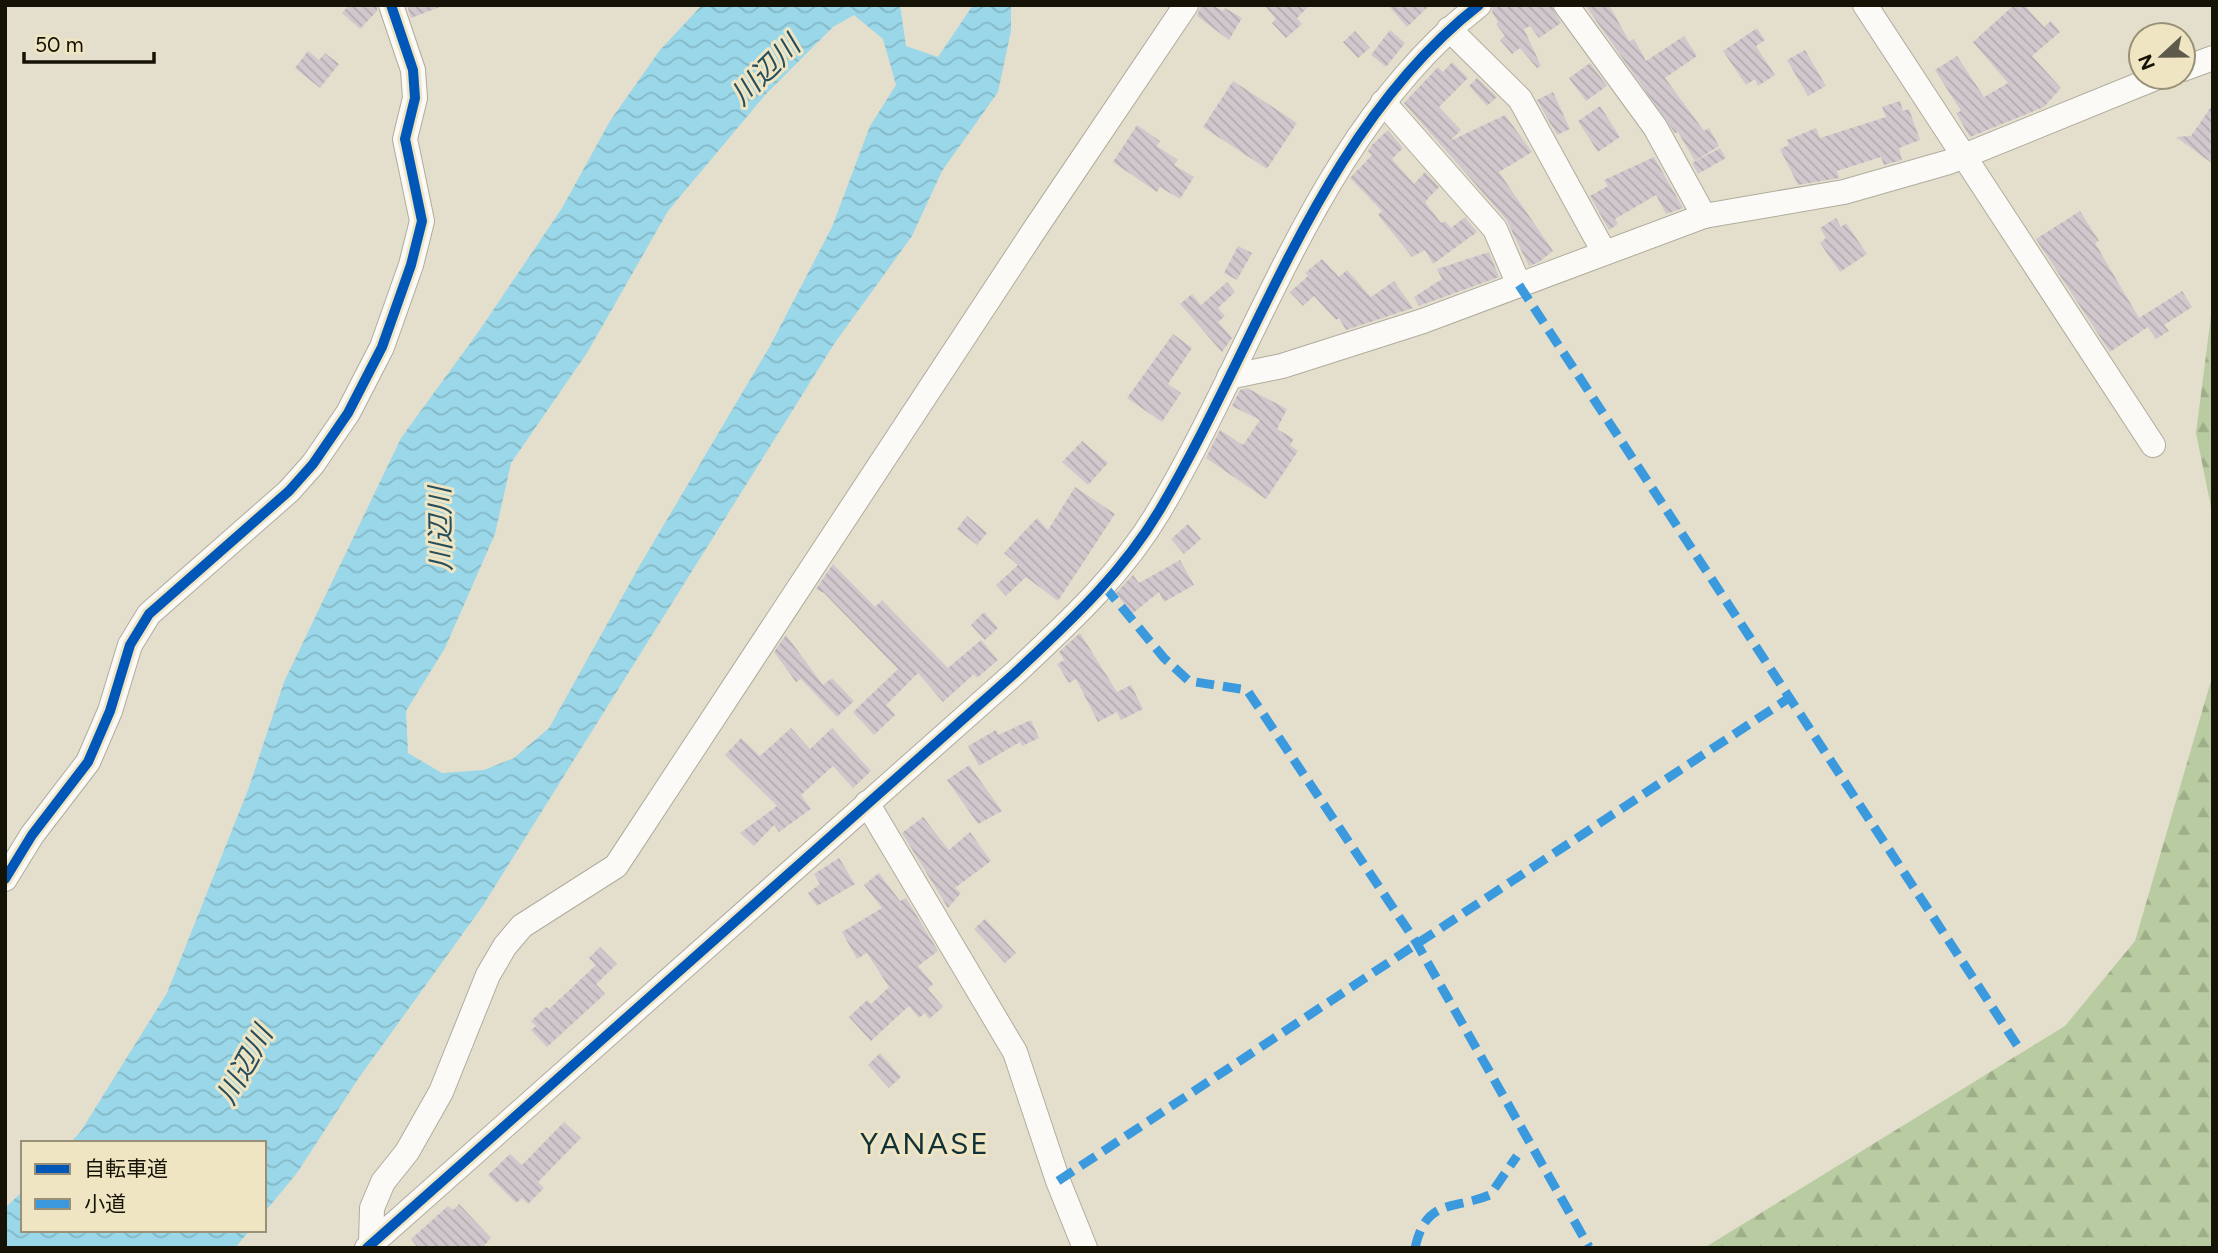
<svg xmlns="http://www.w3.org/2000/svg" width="2218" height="1253" viewBox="0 0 2218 1253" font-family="Figtree,'Noto Sans JP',sans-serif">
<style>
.forest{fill:url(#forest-firs)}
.water{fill:url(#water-waves);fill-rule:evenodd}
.building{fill:url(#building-back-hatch)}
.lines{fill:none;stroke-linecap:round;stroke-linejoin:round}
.minor-casing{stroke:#b0ac9d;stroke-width:26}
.minor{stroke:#fbfaf7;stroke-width:24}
.quiet{stroke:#3b9add;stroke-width:9;stroke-dasharray:18 9;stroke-linecap:butt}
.cycleway-casing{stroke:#efe5c2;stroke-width:15}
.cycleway{stroke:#0057b8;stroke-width:10}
.labels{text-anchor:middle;stroke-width:6;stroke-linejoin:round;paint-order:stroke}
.water-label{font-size:28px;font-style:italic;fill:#264e5d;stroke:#efe5c2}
.quarter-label{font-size:30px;letter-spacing:2px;fill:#113139;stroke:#efe5c2}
</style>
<defs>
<pattern id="forest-firs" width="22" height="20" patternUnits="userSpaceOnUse" patternTransform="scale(1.75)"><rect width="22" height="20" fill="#b9cca1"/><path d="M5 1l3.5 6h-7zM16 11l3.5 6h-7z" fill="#9eae89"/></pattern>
<pattern id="water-waves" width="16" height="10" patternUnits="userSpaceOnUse" patternTransform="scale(1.75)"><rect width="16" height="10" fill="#9ad7e8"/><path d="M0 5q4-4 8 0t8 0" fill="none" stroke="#84b8c6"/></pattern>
<pattern id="building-back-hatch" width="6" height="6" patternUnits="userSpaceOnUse" patternTransform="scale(1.75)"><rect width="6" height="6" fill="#d1c8cd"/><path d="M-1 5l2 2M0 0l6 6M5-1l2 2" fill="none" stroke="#b3abaf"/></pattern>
</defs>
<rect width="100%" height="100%" fill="#e4dfcc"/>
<g class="forest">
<polygon points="2213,300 2213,517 2196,433"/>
<polygon points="2213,674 2213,1248 1704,1248 2065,1026 2135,941"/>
</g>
<g class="water">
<path d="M702,5h198l6,41 32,11 35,-52h38v26l-13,61 -56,79 -30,65 -78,108 -352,563 -124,172 -61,94 -33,40v-70h-194l11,-12 86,-138 81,-203 36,-108 117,-244 78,-107 83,-123 48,-87 50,-71zM854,15l29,24 13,46 -26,41 -38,101 -62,119 -130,219 -91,163 -35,30 -30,12 -42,3 -34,-20 -2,-42 39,-63 50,-114 16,-71 76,-110 81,-142 97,-116 68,-68z"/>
<polygon points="23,1191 23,1230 250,1230 235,1248 5,1248 5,1208"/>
</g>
<g class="building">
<polygon points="349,5 377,5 377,11 360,29 342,13"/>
<polygon points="407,5 440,5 440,7 411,18"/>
<polygon points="1201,5 1212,5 1223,11 1225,8 1242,18 1229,40 1197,16"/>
<polygon points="1264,5 1310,5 1297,18 1302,24 1286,38 1272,23 1276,19"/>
<polygon points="1388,5 1430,5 1407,27"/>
<polygon points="1493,5 1551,5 1561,23 1539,38 1530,26 1524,29 1541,66 1537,68 1520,48 1512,54 1500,40 1505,36 1496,24 1498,22 1492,12"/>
<polygon points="1585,5 1609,5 1629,41 1634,39 1646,61 1684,36 1697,56 1665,78 1704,131 1709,128 1719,146 1695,161 1678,132 1675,133"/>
<polygon points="2014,5 2024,5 2044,27 2051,21 2060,32 2032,56 2061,88 2044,107 1970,137 1956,113 1961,111 1935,70 1957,56 1984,97 2008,83 1973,42"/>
<polygon points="1757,28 1765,40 1756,46 1775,75 1758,86 1755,79 1746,85 1723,51"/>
<polygon points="1390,30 1405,43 1386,67 1371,55"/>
<polygon points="1355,31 1370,48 1358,58 1343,42"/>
<polygon points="1805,50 1826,86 1808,96 1787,60"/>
<polygon points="308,51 319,60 325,53 339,64 320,88 295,68"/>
<polygon points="1452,62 1468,78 1439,107 1461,130 1450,141 1505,115 1532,152 1499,172 1553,251 1539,262 1529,266 1506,219 1404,103 1438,67 1443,72"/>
<polygon points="1590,63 1607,86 1586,101 1569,78"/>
<polygon points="1477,78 1497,97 1487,106 1469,86"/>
<polygon points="1233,81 1297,123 1267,169 1203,127"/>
<polygon points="1553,92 1570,129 1557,135 1537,100"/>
<polygon points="1900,101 1903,111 1909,109 1920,140 1899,148 1902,160 1884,165 1881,157 1837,171 1839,178 1798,185 1780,149 1789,145 1787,140 1816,128 1820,138 1886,117 1882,107"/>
<polygon points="2213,104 2213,164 2176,137 2191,136"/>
<polygon points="1600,106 1620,137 1598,152 1578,121"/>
<polygon points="1137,125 1160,141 1157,146 1178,160 1174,165 1194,177 1180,199 1160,187 1157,192 1113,162"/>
<polygon points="1388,130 1403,148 1392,159 1414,184 1425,172 1439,187 1425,202 1441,223 1445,221 1451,228 1465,217 1477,232 1433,264 1425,250 1412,257 1378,215 1382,211 1350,178 1372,155 1368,151 1372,145"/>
<polygon points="1720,148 1726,158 1698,174 1692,163"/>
<polygon points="1654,157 1683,208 1666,214 1656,195 1615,219 1618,224 1609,230 1590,196 1608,186 1604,180"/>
<polygon points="2080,211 2099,241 2095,243 2139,318 2182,291 2192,307 2164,325 2169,331 2156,339 2148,327 2110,352 2036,239"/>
<polygon points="1836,218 1841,227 1846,223 1867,254 1840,272 1820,243 1826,238 1820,228"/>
<polygon points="1238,246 1252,253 1237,280 1224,273"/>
<polygon points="1489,252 1499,277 1419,306 1414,297 1442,279 1437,269"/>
<polygon points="1322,259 1339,277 1347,270 1371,297 1394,281 1413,308 1346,330 1339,318 1336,320 1314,296 1303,306 1290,292 1308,276 1305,273"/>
<polygon points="1227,282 1235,292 1218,308 1225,316 1218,322 1232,338 1222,352 1180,304 1192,294 1201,305"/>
<polygon points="1173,334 1192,348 1168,384 1181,393 1162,422 1127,398"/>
<polygon points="1247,388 1287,409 1277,429 1294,439 1290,445 1298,451 1266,499 1206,458 1220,430 1243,445 1260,420 1232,406 1240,390"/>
<polygon points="1082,441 1108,463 1088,485 1062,462"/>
<polygon points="1075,487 1115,514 1058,601 1026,577 1006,596 996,585 1018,565 1004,553 1037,518 1048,530"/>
<polygon points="967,516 987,533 977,545 957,529"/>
<polygon points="1188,524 1201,539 1184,554 1171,539"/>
<polygon points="1180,560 1194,585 1164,602 1159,592 1132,614 1116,593 1133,575 1139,583"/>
<polygon points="833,564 875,607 882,600 948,668 981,640 998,660 977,678 974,674 943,702 918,673 886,705 895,715 874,735 853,712 898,669 824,593 816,589"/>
<polygon points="984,612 998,628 985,640 971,625"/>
<polygon points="1080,633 1117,692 1131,685 1143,709 1121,720 1117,712 1098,722 1076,679 1069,683 1057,664 1064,660 1059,652"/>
<polygon points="786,635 823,685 832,678 854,701 837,717 801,679 796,682 774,652"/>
<polygon points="1031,720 1039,738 1022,746 1020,742 979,766 968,746 996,730 998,735"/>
<polygon points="791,728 810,749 832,728 871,771 853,788 833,766 801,795 811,809 779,832 774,825 754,846 740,833 777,806 725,755 741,738 760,756"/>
<polygon points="969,765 1002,811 978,824 947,780"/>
<polygon points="923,817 949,850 970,832 991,861 955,888 961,893 948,908 902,833"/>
<polygon points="839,858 855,884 817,906 808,893 820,884 814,874"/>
<polygon points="879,873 900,901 906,898 938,951 918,966 933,984 928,989 943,1007 929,1019 925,1013 919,1018 909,1006 871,1041 849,1017 867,1000 871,1004 889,987 867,953 857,959 842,932 882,908 864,885"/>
<polygon points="985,919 1016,953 1005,963 974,929"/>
<polygon points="600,947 617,964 596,984 605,994 547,1047 531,1030 536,1026 531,1021 546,1007 549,1009 596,965 589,958"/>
<polygon points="880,1053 901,1077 889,1088 868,1065"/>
<polygon points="564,1122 581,1138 538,1182 544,1188 528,1204 522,1198 516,1203 488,1175 510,1154 522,1165"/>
<polygon points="459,1204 491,1238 482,1248 418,1248 411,1239 448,1206 453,1210"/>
</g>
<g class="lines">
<defs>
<g id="minor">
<polyline points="1566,5 1655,127 1704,216"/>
<polyline points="1865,5 2153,445"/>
<polyline points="1449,29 1520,99 1604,252"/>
<polyline points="2183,69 2213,58"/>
<polyline points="1383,102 1495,229 1519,285"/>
<polyline points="1229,377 1282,366 1423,321 1704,216 1844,192 1949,162 2158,77"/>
<polyline points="867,803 1015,1052 1058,1181 1085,1248"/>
<polyline points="5,879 32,835 88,762 110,711 130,645 149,614 289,491 313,464 348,413 382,347 411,265 422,221 405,139 415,98 413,70 391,5"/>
<polyline points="371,1243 372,1208 383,1182 407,1152 441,1092 488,975 505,946 522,926 616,866 1035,229 1186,5"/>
<path d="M367,1248l648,-575c53,-50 106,-98 144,-162 100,-168 161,-382 320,-506"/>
</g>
</defs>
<use href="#minor" class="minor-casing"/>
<use href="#minor" class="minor"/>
<g class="quiet">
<polyline points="1519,285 2017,1045"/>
<polyline points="1104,586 1164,658 1189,681 1247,690 1416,942 1589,1247"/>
<polyline points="1058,1181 1789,698"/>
<path d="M1415,1248c11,-50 38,-38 75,-53l27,-39"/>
</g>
<defs>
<g id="cycleway">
<polyline points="5,879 32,835 88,762 110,711 130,645 149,614 289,491 313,464 348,413 382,347 411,265 422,221 405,139 415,98 413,70 391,5"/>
<path d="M367,1248l648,-575c53,-50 106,-98 144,-162 100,-168 161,-382 320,-506"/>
</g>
</defs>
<use href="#cycleway" class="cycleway-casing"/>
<use href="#cycleway" class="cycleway"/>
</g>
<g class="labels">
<g class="water-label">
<text transform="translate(765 70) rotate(-45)" y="10">川辺川</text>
<text transform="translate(440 529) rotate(-91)" y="10">川辺川</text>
<text transform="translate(244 1065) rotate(-61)" y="10">川辺川</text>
</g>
<g class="quarter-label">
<text x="925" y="1154">YANASE</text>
</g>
</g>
<rect width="2218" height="1253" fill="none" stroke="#151206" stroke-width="14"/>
<rect x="21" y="1141" width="245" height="91" fill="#efe5c2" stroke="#989177" stroke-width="2"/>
<rect x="35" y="1164" width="35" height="10" fill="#0057b8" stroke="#989177" stroke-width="2"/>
<text x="84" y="1176" font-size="21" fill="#151206">自転車道</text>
<rect x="35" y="1199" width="35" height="10" fill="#3b9add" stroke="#989177" stroke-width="2"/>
<text x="84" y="1211" font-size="21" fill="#151206">小道</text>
<g transform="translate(2162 56) rotate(248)"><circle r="33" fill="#efe5c2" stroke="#989177" stroke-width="2"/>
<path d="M0-5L12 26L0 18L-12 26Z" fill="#5d5a4b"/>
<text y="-10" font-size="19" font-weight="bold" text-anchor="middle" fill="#151206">N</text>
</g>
<path d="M24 52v10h130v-10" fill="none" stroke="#151206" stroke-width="3.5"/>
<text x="35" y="52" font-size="21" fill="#151206" stroke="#efe5c2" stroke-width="5" paint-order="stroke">50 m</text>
</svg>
